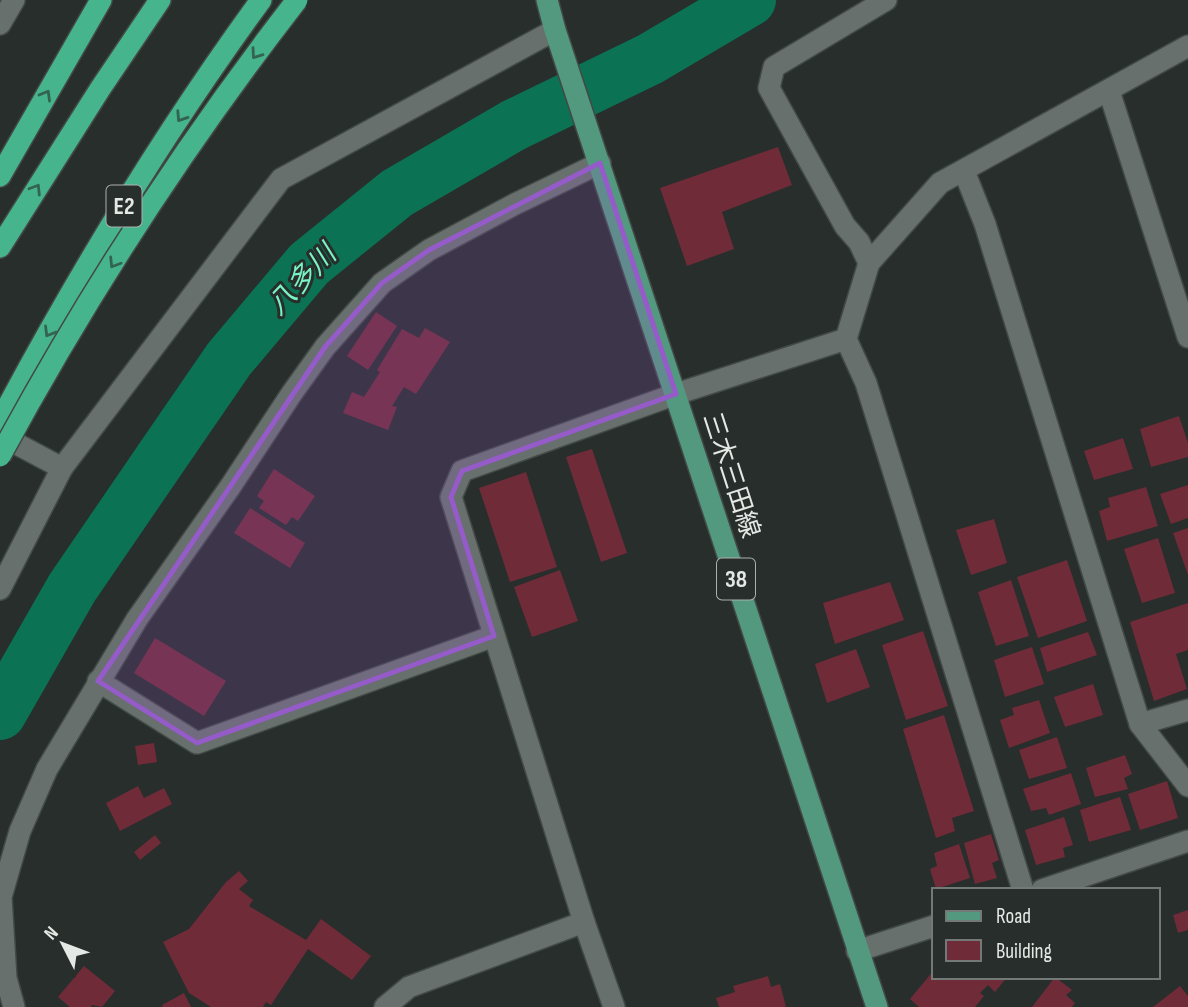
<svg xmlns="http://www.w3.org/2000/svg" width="1188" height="1007" viewBox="0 0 1188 1007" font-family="'Sofia Sans Condensed','Noto Sans JP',sans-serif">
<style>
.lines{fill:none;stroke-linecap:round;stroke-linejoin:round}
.river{stroke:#0c7254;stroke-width:52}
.building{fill:#702b39}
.street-casing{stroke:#424946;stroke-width:24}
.primary-casing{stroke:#424946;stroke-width:24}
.highway-casing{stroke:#424946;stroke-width:24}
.street{stroke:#67706c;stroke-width:21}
.primary{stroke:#539980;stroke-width:21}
.highway{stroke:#46b58d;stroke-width:21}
.highway-bridge-casing{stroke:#424946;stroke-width:24;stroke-linecap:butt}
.highway-bridge{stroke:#46b58d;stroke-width:21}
.oneway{stroke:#336452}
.marked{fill:#955bc9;fill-opacity:0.2;stroke:#955bc9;stroke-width:5;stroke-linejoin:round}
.labels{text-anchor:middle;stroke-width:6;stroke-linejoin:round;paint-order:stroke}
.shield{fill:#272e2b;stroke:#abb1ae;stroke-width:2}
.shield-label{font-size:24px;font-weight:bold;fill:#e4e9e6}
.street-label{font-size:26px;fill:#e4e9e6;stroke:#272e2b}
.water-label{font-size:28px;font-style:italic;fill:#7af3c4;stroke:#272e2b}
</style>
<rect width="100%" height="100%" fill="#272e2b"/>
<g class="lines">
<polyline class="river" points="0,714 72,588 163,455 229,359 309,264 397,193 514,125 650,59 750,0"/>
</g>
<g class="building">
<polygon points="778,147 792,185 722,212 734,249 687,266 660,188"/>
<polygon points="376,312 397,326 368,370 347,356"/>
<polygon points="425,328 450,342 416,394 404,387 392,406 397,407 388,430 343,413 352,392 364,397 380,372 377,370 402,329 419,338"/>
<polygon points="1179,416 1188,443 1188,457 1151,467 1140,429"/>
<polygon points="1123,438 1133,469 1094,480 1084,451"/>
<polygon points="592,449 627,553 601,562 566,457"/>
<polygon points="274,469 315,496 298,521 292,517 286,525 259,508 264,501 257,496"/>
<polygon points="526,472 557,567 510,582 479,488"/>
<polygon points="1188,485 1188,518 1171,524 1160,494"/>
<polygon points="1146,487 1158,526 1107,541 1099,511 1110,507 1108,498"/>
<polygon points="250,508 305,543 290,568 234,533"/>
<polygon points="994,519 1007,563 971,575 956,530"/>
<polygon points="1188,528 1188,575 1173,533"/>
<polygon points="1158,538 1175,593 1142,603 1124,549"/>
<polygon points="1067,560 1087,621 1038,638 1017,577"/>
<polygon points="560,570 578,621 532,637 514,587"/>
<polygon points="1011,580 1029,636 996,646 978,592"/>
<polygon points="890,582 904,620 835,644 823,603"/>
<polygon points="1188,603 1188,650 1176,654 1187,689 1154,701 1130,622"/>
<polygon points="923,631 948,706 906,720 882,645"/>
<polygon points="1088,632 1097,655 1047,672 1040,648"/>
<polygon points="155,638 226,681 204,716 134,673"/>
<polygon points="1032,647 1044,684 1005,697 994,660"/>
<polygon points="856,649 870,687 827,703 815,664"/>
<polygon points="1093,684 1103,715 1065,727 1054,697"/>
<polygon points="1039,700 1050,733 1009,748 1000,720 1014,715 1012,708"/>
<polygon points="944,715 974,811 952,818 955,831 936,838 903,729"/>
<polygon points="1057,737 1067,768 1029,779 1019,750"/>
<polygon points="154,743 157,762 138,765 135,746"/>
<polygon points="1125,755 1132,774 1124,778 1128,789 1095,797 1086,768"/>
<polygon points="1071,773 1081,804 1049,815 1046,808 1031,811 1023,789"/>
<polygon points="1167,781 1178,818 1140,830 1128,794"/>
<polygon points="138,786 144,798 164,788 172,804 120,831 106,803"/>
<polygon points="1120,797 1131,830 1089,842 1080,810"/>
<polygon points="1064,817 1073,845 1063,848 1065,857 1036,865 1025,830"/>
<polygon points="991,834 999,860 992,863 997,878 975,884 964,843"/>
<polygon points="155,835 161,843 140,860 134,852"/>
<polygon points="959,844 970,878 936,889 930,869 937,866 934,853"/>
<polygon points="239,871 248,881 239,889 253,900 249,906 306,940 321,919 371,956 352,980 308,949 271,1005 266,1002 263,1007 211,1007 189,993 163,942 189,929 226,882"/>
<polygon points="1188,910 1188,930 1178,933 1173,915"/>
<polygon points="84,966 115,991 102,1007 92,1005 91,1007 70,1007 58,997"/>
<polygon points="934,970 934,977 1007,977 995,992 988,985 980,993 984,996 975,1007 919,1007 910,999"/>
<polygon points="768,976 771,987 780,984 786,1007 719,1007 716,998 735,992 733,986"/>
<polygon points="1055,977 1072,990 1066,995 1075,1003 1072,1007 1032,1007"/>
<polygon points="1180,986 1188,996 1188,1007 1153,1007"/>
<polygon points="184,993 191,1007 163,1007 162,1005"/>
</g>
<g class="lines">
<defs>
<g id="street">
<polyline points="0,24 14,0"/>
<polyline points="1109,91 1188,337"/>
<polyline points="964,171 985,224 1140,724"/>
<polyline points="869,263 940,183 1188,46"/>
<polyline points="846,339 866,383 1023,890"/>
<polyline points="0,435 62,468"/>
<polyline points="0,589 62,468 281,179 555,30"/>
<polyline points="98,681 197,743 494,636"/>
<polyline points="1188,710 1140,724 1188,786"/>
<polyline points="1042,890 1188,841"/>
<polyline points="857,951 934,926"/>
<polyline points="14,1007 6,978 1,897 20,831 47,769 137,619 230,487 292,393 325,347 382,283 429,250 515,204 600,163"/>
<polyline points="385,1007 409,987 584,922"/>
<polyline points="614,1007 584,922 451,497 462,471 676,394 846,339 869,263 859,242 845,226 769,88 774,67 886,0"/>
</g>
<polyline id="primary" points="547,0 555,30 877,1007"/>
<g id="highway">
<polyline points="0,176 101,0"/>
<polyline points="0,247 100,89 160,0"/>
<path d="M0,421c77,-145 164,-288 261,-421"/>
</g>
</defs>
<use href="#street" class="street-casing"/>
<use href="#primary" class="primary-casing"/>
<use href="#highway" class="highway-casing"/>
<use href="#street" class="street"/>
<use href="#primary" class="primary"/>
<use href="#highway" class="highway"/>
<defs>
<path id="highway-bridge" d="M0,456c86,-159 186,-313 297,-456"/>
</defs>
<use href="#highway-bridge" class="highway-bridge-casing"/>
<use href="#highway-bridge" class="highway-bridge"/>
</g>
<defs><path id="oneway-chevron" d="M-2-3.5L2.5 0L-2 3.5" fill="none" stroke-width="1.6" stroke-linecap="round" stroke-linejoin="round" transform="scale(1.75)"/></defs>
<g class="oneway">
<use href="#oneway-chevron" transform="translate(256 54) rotate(125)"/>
<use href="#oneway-chevron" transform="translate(46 95) rotate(-60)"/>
<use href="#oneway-chevron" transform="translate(181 117) rotate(123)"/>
<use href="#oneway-chevron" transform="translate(36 189) rotate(-58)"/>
<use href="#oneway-chevron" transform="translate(114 263) rotate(122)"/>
<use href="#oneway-chevron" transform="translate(49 332) rotate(121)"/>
</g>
<path class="marked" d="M600,163l76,231 -214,77 -11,26 43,139 -297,107 -99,-62 227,-334 57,-64 47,-33z"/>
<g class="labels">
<g class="shield">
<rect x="106.5" y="185.5" width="35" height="41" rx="5"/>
<rect x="717" y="558.5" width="38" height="41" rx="5"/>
</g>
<g class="shield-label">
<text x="124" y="214">E2</text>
<text x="736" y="587">38</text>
</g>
<g class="street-label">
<text transform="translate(732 475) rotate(72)" y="9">三木三田線</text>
</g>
<g class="water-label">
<text transform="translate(301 279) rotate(-46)" y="10">八多川</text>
</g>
</g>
<rect x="932" y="888" width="228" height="91" fill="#272e2b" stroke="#737976" stroke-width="2"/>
<rect x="946" y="911" width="35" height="10" fill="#539980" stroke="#737976" stroke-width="2"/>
<text x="996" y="923" font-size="21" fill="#e4e9e6">Road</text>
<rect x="946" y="940" width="35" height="21" fill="#702b39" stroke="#737976" stroke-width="2"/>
<text x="996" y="958" font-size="21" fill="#e4e9e6">Building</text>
<g transform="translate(63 944) rotate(312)" stroke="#272e2b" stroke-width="5" paint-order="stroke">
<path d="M0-5L12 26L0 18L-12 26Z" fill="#e4e9e6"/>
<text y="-10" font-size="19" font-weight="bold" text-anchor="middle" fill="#e4e9e6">N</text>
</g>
</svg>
